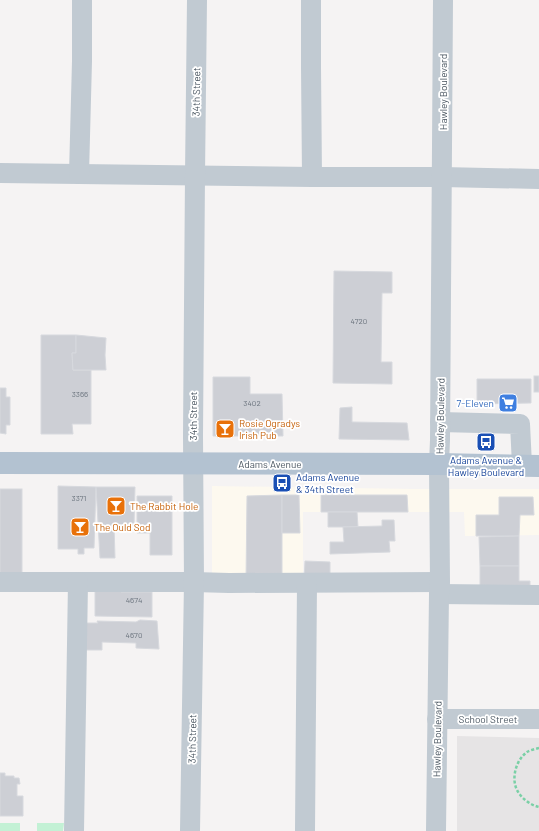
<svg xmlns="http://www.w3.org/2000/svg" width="539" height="831" viewBox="0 0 539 831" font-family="Barlow,sans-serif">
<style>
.commercial{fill:#fdf9ef}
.education{fill:#e6e4e5}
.green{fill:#c3f1d5}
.building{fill:#cdcfd5;stroke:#d7d9de}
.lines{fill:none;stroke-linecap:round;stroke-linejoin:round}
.path{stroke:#7ad0a6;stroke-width:2.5;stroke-dasharray:3 2;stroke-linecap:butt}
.minor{stroke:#c1cad2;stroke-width:20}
.major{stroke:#b3c2d1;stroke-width:22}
.labels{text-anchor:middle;stroke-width:3.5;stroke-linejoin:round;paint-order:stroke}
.number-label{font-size:8px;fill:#6b747e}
.street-label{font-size:10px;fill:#4a5661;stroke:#fff}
.shop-label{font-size:10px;fill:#366cbe;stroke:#fff;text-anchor:end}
.food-label{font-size:10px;fill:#c56008;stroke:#fff;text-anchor:start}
.transit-label{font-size:10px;fill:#164399;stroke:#fff}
</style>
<rect width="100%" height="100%" fill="#f5f3f3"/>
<polygon class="commercial" points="212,486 414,489 539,489 539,535 465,536 464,512 303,512 303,581 212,581"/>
<polygon class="education" points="457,736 539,738 539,831 457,831"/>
<g class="green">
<rect x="0" y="823" width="20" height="8"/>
<polygon points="37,823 64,823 63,831 37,831"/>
</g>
<g class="building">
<polygon points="334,271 392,272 392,293 382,293 381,362 392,362 392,384 333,383"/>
<polygon points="41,335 76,335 76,353 72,353 73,370 91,370 91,424 72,424 73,434 41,434"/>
<polygon points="76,335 106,338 105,355 106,370 73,370 72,353 76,353"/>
<rect x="534" y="376" width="5" height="16"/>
<polygon points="213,377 250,377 250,394 282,394 283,436 213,436"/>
<polygon points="477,379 531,379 531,403 477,404"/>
<polygon points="0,388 6,388 6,397 10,397 10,425 6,425 6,434 0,433"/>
<polygon points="352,407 352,422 407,423 409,440 339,439 340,408"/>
<polygon points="58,486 96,487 94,548 84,548 84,554 78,554 78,549 58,549"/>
<polygon points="96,487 135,487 134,525 114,525 115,558 100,558"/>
<rect x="0" y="489" width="22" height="86"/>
<polygon points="282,495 282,580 246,581 247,496"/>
<polygon points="282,495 299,495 300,533 282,533"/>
<polygon points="321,495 407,495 408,512 321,512"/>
<polygon points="137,496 172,496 172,555 150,555 150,533 137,533"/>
<polygon points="499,497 533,497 534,515 520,515 519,536 476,536 476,515 499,515"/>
<polygon points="328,512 357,512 358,527 328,527"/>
<polygon points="382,520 394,520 395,541 389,541 390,552 330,554 330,542 344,542 343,527 382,526"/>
<polygon points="519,536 519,566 480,566 479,537"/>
<polygon points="305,561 330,562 330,580 304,580"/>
<polygon points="480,566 519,566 519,581 530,581 530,589 480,589"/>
<polygon points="95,586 121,587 121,592 152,592 152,617 95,616"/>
<polygon points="140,620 157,621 159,649 136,648 136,643 102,642 102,650 86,650 85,623 98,623 97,621 136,622"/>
<polygon points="0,773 5,773 5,776 14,776 14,778 19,778 20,784 17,784 17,796 23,796 23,816 0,816"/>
</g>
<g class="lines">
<path class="path" d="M539,748c-4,1 -9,2 -12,4 -11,8 -16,26 -10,38 4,8 13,15 22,17"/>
<g class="minor">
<polyline points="311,0 311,67 312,177"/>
<polyline points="0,173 312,177 442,177 539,179"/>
<polyline points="79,174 82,61 82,0"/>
<polyline points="440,422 520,424 522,465"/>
<polyline points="0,582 194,582 229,583 440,582"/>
<polyline points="439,594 539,595"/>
<polyline points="437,719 539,719"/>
<polyline points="74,831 78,582"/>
<polyline points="190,831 194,582 193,436 195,175 197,0"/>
<polyline points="305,831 307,583"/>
<polyline points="436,831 439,594 440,582 439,464 440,440 443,0"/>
</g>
<polyline class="major" points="0,463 439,464 539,466"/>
</g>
<defs>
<symbol id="supermarket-square" viewBox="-11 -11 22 22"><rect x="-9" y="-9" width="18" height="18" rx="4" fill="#3f7fe0" stroke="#fff"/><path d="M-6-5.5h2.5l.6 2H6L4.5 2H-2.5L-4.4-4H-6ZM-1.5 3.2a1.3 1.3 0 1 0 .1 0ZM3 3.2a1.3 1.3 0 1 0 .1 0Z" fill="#fff"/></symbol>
<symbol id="bar-square" viewBox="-11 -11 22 22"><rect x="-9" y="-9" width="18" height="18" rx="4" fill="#e8710a" stroke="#fff"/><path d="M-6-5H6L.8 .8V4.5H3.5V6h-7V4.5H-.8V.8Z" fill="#fff"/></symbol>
<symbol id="bus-square" viewBox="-11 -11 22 22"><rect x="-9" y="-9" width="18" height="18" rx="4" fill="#1a4fb4" stroke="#fff"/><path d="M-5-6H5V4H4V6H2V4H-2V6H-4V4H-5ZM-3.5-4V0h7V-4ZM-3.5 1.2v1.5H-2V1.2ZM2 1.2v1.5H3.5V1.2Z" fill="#fff"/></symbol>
</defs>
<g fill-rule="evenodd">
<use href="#supermarket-square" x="497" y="392" width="22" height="22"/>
<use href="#bar-square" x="214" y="418" width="22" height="22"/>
<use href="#bus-square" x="475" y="431" width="22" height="22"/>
<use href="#bus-square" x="271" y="472" width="22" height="22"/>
<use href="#bar-square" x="105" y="495" width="22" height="22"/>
<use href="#bar-square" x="69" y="516" width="22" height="22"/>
</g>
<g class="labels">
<g class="number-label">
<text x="359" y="324">4720</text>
<text x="80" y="397">3366</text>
<text x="252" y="406">3402</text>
<text x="79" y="501">3371</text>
<text x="134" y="603">4674</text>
<text x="134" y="638">4670</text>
</g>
<g class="street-label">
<text transform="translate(196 92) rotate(-89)" y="4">34th Street</text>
<text transform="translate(443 92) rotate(-90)" y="4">Hawley Boulevard</text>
<text transform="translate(193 416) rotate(-90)" y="4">34th Street</text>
<text transform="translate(440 416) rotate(-89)" y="4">Hawley Boulevard</text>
<text x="270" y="468">Adams Avenue</text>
<text x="488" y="723">School Street</text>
<text transform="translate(192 739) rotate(-89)" y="4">34th Street</text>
<text transform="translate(437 739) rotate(-89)" y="4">Hawley Boulevard</text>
</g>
<g class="shop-label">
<text x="494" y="407">7-Eleven</text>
</g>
<g class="food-label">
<text x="239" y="427">Rosie Ogradys<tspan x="239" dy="12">Irish Pub</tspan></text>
<text x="130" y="510">The Rabbit Hole</text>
<text x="94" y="531">The Ould Sod</text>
</g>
<g class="transit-label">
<text x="486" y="464">Adams Avenue &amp;<tspan x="486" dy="12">Hawley Boulevard</tspan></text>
<text x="296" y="481" text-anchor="start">Adams Avenue<tspan x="296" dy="12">&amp; 34th Street</tspan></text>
</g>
</g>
</svg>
